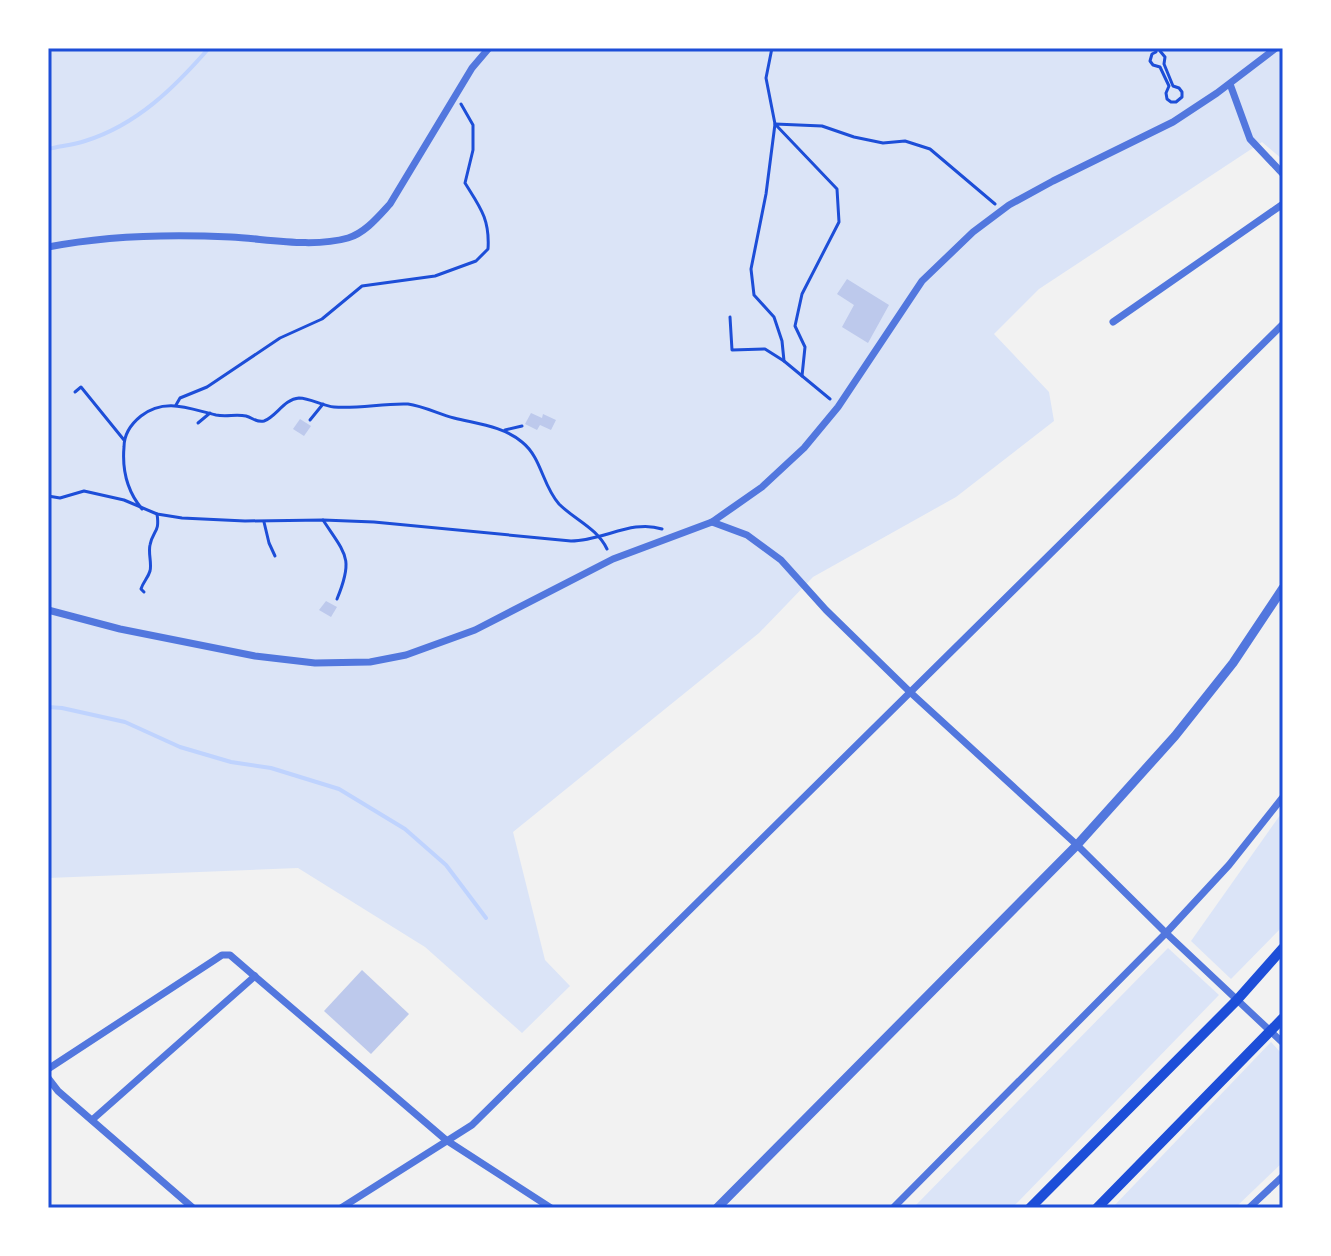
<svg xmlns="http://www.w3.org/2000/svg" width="1331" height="1256" viewBox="0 0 1331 1256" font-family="Signika,sans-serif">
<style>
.green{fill:#dbe4f7}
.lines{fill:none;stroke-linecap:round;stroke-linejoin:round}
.stream{stroke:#bfd3fe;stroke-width:4}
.building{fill:#bdc9ec}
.path{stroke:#1d4ed8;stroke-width:3}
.minor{stroke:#5277de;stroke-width:7}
.tertiary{stroke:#5277de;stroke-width:9}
.secondary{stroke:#1d4ed8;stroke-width:10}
.neatline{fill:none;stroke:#1d4ed8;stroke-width:3}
</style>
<rect width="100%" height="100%" fill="#f2f2f2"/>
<g class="green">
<polygon points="48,48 1283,48 1283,160 1262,142 1039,289 994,334 1049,392 1054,421 956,497 813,577 759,633 513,832 545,960 570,986 522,1033 425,947 298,868 48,878"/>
<polygon points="1283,811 1283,926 1231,979 1191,941"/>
<polygon points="1168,948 1219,995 1012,1208 913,1208"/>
<polygon points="1271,1042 1283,1055 1283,1162 1235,1208 1112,1208"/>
</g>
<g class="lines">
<g class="stream">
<path d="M48,149c12,-3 25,-4 37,-8 52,-16 90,-54 124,-93"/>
<polyline points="48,707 62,708 125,722 180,747 231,762 271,768 339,789 405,829 446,865 486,918"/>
</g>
</g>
<g class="building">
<polygon points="847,279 889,305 868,343 842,327 854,305 837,294"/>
<polygon points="531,413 542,418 543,414 556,420 551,430 540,425 537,430 525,424"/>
<polygon points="300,419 311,426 304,436 293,429"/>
<polygon points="326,601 337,607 331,617 319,610"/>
<polygon points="362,970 409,1014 371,1054 324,1011"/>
</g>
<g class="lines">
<g class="path">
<polyline points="772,48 766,78 775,124 766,194 751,269 754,295 774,317 782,341 784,361"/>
<polyline points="1156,48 1156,52 1152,54 1150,61 1153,65 1160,67 1169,86 1166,93 1167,99 1171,102 1176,102 1182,97 1182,92 1179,88 1173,86 1164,64 1165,57 1160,51 1160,48"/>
<polyline points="730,317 732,350 765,349 784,361 830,399"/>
<polyline points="802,376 805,347 795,326 802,294 839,222 837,189 775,124 822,126 854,137 883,143 905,141 930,149 995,204"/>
<polyline points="75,392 81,387 124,440"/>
<path d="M176,405l4,-7 27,-11 73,-49 42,-19 40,-33 73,-10 41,-15 12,-12c2,-30 -8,-42 -23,-66l8,-33v-25l-12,-21"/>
<polyline points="310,420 323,404"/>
<polyline points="198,423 210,413"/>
<polyline points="505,430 522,426"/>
<path d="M48,496l12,2 24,-7 40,9 33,14 25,4 63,3 78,-1 51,2 197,19c32,0 61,-22 91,-12"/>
<path d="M142,509c-15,-18 -20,-39 -18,-62 0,-13 7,-23 17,-31 24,-19 49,-7 75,-1 10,2 20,-1 30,1 7,2 11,7 18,5 12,-4 20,-22 35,-23 11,0 24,8 35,9 25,2 49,-4 74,-3 15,2 31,10 46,14 24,6 49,8 68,24 20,16 20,43 37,62 16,16 38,24 48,45"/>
<path d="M323,520c23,35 31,38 14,79"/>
<polyline points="264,522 269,543 275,556"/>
<path d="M144,592l-3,-3c2,-7 7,-11 9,-18 2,-8 -2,-18 0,-26 3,-15 10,-12 7,-31"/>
</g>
<g class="minor">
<polyline points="1230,84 1250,139 1283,174"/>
<path d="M48,247c61,-12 122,-13 183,-10 36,2 82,11 117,1 17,-5 30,-21 42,-34l82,-136 17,-20"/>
<polyline points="1113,322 1283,204"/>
<polyline points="712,522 747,535 781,560 826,610 911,693 1077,845 1166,933 1283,1043"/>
<polyline points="48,610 120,629 255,656 315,663 370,662 406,655 475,630 613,559 712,522 762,487 804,448 838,407 922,281 973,232 1009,205 1053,181 1173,122 1217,93 1276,48"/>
<polyline points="48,1069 213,961 222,955 230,955 446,1140 551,1208"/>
<polyline points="48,1078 58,1091 193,1208"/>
<polyline points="92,1120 255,976"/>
<polyline points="341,1208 472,1125 1283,324"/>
<polyline points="893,1208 1166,933 1229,865 1283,797"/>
<polyline points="1249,1208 1283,1176"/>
</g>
<polyline class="tertiary" points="717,1208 1077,845 1175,736 1233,663 1283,588"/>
<g class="secondary">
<polyline points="1030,1208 1237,1000 1283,948"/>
<polyline points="1097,1208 1283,1018"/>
</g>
</g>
<rect width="1331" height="1256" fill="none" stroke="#ffffff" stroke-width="100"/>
<rect x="50" y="50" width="1231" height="1156" class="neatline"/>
</svg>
